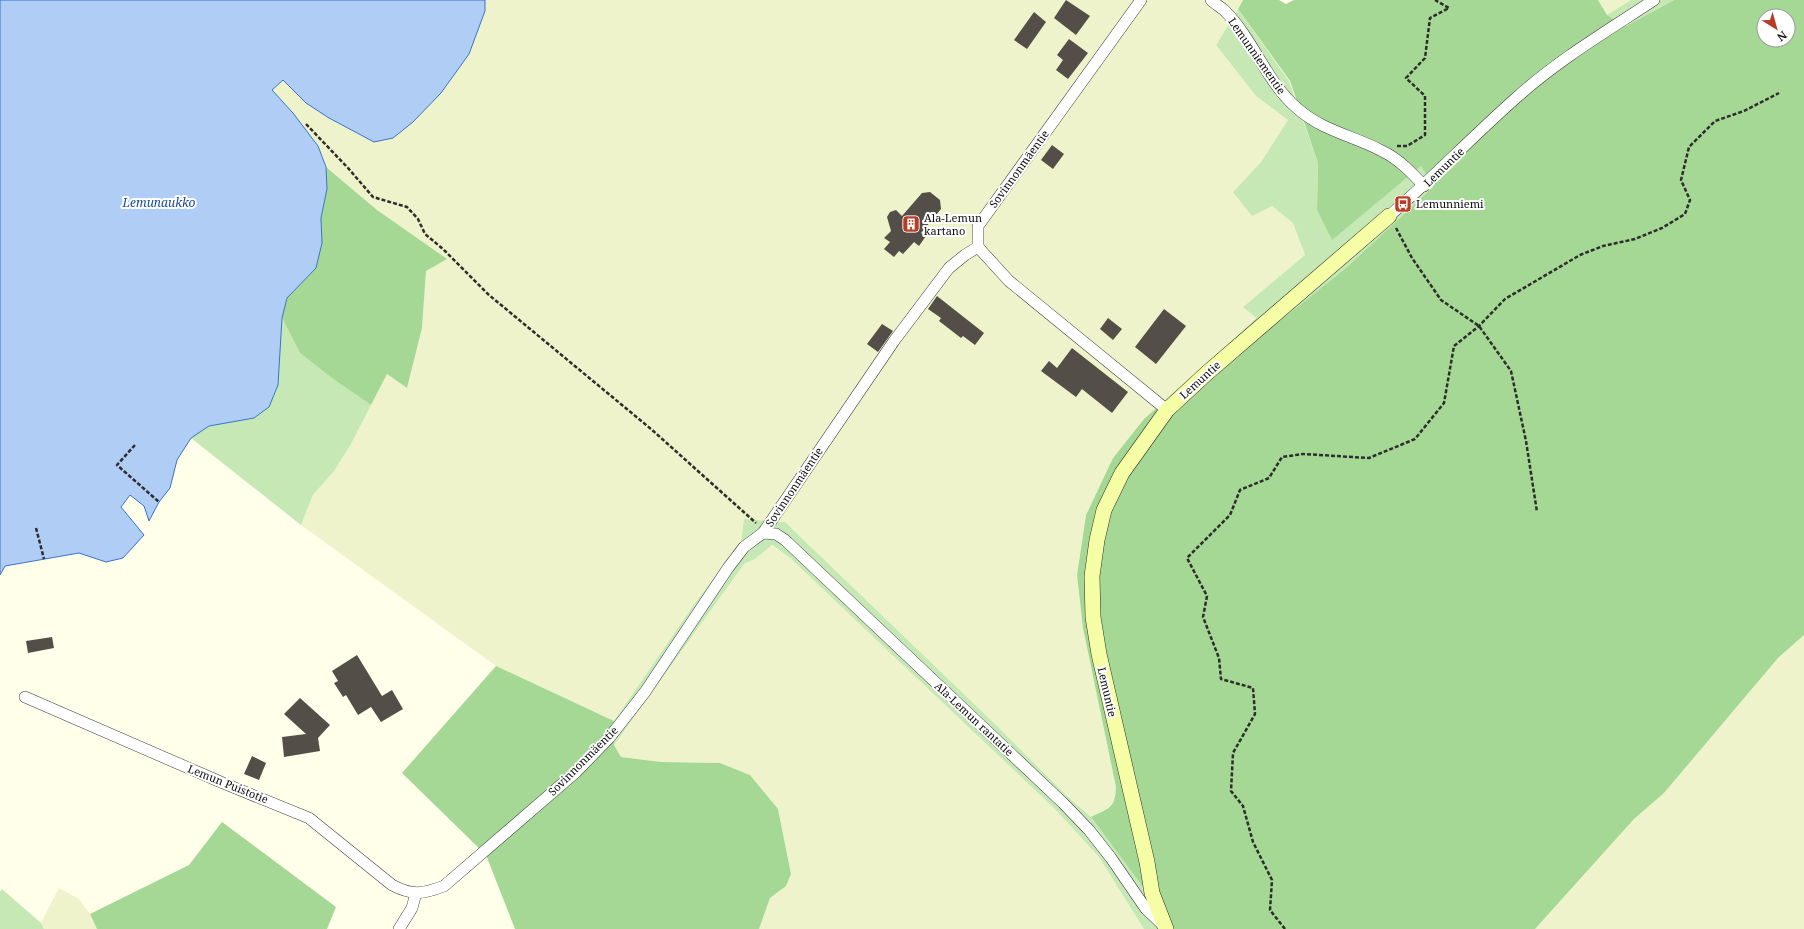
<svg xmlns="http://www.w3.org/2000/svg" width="1804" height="929" viewBox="0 0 1804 929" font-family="'Noto Serif',serif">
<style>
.farmland{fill:#eff3cb}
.green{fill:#c5e8b5}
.forest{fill:#a5d894;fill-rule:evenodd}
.water{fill:#afcdf5;stroke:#3873cb}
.building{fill:#534f48}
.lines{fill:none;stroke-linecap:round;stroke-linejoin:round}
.street-casing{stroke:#3e3e3e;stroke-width:12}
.secondary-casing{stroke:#2d2d2d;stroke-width:16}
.path{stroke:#2d2d2d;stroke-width:2.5;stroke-dasharray:4 2;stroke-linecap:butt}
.street{stroke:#fff;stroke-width:11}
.secondary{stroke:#f6fea5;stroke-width:15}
.labels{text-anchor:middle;stroke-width:4;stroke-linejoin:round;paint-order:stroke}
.street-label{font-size:11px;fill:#0b0b0b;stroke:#fff}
.poi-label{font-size:11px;fill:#0b0b0b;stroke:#fff;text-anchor:start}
.water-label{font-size:12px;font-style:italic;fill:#17479a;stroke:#fff}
</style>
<rect width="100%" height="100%" fill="#ffffea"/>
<g class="farmland">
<polygon points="485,0 1243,0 1216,45 1256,96 1288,120 1261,162 1233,192 1272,206 1293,223 1305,255 1243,307 1257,318 1144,419 1113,458 1086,515 1077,575 1083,628 1116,787 1115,802 1110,807 1091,817 1067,796 996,725 785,522 744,519 741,541 693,606 614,721 496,666 301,525 313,495 334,471 351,444 387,374 407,388 422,328 426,270 377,210 326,167 318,146 272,90 283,80 306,103 329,118 374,141 393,138 413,122 441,93 469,54 485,11"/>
<polygon points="1598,0 1631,0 1607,15"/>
<polygon points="771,545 789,557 1057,811 1099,857 1144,929 759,929 770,898 786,886 791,874 778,809 750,775 720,763 661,762 621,757 614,745 744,564 755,559"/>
<polygon points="1804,635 1804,929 1535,929 1634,819 1664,793 1778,658"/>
<polygon points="59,888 79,899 90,914 97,929 44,929 41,923"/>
</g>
<g class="green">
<polygon points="1631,0 1674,0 1626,26 1607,15"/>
<polygon points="1238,9 1289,81 1318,163 1317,210 1332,239 1421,166 1433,187 1347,267 1270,329 1243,307 1305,255 1293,223 1272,206 1252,216 1233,192 1261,162 1288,120 1256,96 1216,45"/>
<polygon points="282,318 300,353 333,379 371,405 351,444 334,471 313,495 301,525 191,438 209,426 254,418 269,407 278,385"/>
<polygon points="744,519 785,522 996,725 1067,796 1091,817 1174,929 1144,929 1099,857 1057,811 789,557 772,545 755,559 744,564 614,745 614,721 693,606 741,541"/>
<polygon points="2,889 41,923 44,929 0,929 0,892"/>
</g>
<g class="forest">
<path d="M1243,0h36l7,4 8,-4h304l9,15 19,11 48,-26h130v635l-26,23 -114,135 -30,26 -99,110h-361l-83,-112c19,-10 24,-8 25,-30l-33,-159 -6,-53 9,-60 27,-57 31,-39 113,-101 13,11 77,-62 86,-80 -12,-21 -89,74 -15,-30 1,-47 -28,-82 -52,-72zM1764,16h24v24h-24z"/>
<polygon points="326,167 377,210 447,259 426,271 422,328 407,388 387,374 371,405 333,379 300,353 282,318 287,298 316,268 322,243 321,218 327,189"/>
<polygon points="496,666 614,721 614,745 621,757 661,762 720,763 750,775 778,809 791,874 786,886 770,898 759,929 515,929 486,855 402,773"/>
<polygon points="222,822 336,907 327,929 97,929 90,914 189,865"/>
</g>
<polygon class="water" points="0,0 485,0 485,11 469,54 441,93 413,122 393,138 374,142 329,118 306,103 283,80 272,90 293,113 318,146 326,167 327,189 321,218 322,243 316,268 287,298 282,318 278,385 269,407 254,418 209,426 191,438 177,460 170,488 159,502 149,521 144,506 130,495 121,507 144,535 123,558 106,562 79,553 5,566 0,575"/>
<g class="building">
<polygon points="1066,0 1090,16 1076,35 1054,18"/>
<polygon points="1034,12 1046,22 1027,49 1014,40"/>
<polygon points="1069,39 1088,53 1068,79 1056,70 1063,60 1057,55"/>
<polygon points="1052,145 1064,154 1053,169 1041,160"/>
<polygon points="930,192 940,200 941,209 921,233 926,236 919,246 914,242 903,254 899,251 894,257 884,249 890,242 884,238 891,231 887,217 890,212 896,210 902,216 922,193"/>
<polygon points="937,296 984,333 975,345 963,336 961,338 939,321 941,318 928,309"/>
<polygon points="1164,309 1186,326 1156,364 1135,347"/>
<polygon points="1108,318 1122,329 1113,340 1100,329"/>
<polygon points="882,324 893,331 878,352 867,344"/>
<polygon points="1072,348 1128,392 1112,413 1082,389 1076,397 1041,371 1049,361 1057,368"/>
<polygon points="52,637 54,648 28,653 26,641"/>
<polygon points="357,655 382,696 392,690 403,709 381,722 371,707 358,715 346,695 343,697 334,683 338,681 332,671"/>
<polygon points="300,698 330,725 318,738 320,751 284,757 282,737 306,734 284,714"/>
<polygon points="252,756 266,763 259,780 244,774"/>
</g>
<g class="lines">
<defs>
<g id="street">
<path d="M1211,0c4,4 10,7 14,11 29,29 41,71 73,98 25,22 56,27 84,42 17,8 30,22 42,35"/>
<path d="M1389,216c44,-38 84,-80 127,-118 42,-38 91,-67 138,-98"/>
<polyline points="978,247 1009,281 1167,410"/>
<polyline points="763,533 776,534 785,540 1063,803 1089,830 1111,858 1146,909 1163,925"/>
<path d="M25,697l198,86 86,35 83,67c21,11 31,9 52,1l132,-114 33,-34 36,-46 83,-124 16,-21 19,-14 131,-192 55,-73 16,-13 13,-8v-21l163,-226"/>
<polyline points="399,929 412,908 416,893"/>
</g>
<polyline id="secondary" points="1166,929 1152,893 1147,862 1099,654 1093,617 1092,576 1097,540 1104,510 1122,473 1167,410 1207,373 1389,216"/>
</defs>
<use href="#street" class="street-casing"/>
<use href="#secondary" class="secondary-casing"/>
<g class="path">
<polyline points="306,124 348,168 373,197 407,207 418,219 425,234 443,249 489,295 651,429 756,523"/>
<polyline points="1397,146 1407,146 1425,135 1425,96 1406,78 1425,58 1430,18 1449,8 1435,0"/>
<polyline points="1396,228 1412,258 1441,300 1479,326 1511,371 1526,441 1537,512"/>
<polyline points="135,445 117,465 159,502"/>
<polyline points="36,528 44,559"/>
<polyline points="1285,929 1270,910 1272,880 1253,842 1243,806 1231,791 1233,753 1255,714 1253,688 1221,679 1219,658 1203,617 1207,596 1187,558 1230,515 1240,490 1269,478 1282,457 1303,454 1369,458 1415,439 1444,403 1454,346 1479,326 1505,299 1580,255 1603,246 1635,239 1662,228 1685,214 1690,200 1681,180 1689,147 1715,121 1744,111 1779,93"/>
</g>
<use href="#street" class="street"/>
<use href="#secondary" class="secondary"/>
</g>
<defs>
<symbol id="bus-square" viewBox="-11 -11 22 22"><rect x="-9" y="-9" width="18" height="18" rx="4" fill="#b83c26" stroke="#fff"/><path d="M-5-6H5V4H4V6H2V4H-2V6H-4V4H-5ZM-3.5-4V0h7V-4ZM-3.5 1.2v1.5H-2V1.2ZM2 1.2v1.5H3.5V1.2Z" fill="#fff"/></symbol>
<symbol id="building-square" viewBox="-11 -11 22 22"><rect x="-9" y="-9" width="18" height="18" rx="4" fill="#b83c26" stroke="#fff"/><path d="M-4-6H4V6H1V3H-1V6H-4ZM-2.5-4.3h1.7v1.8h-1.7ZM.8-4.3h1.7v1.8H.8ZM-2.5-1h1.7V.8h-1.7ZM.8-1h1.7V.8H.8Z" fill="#fff"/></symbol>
</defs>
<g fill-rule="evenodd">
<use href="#bus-square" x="1393" y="194" width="20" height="20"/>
<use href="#building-square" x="901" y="214" width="20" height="20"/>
</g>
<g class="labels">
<g class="street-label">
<text transform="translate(1257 56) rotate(55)" y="4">Lemunniementie</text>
<text transform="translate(1444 167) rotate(-44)" y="4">Lemuntie</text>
<text transform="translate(1019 169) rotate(-54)" y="4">Sovinnonmäentie</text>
<text transform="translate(1200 380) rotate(-42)" y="4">Lemuntie</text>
<text transform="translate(794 487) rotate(-56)" y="4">Sovinnonmäentie</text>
<text transform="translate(1107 692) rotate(77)" y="4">Lemuntie</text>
<text transform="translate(974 719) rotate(43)" y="4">Ala-Lemun rantatie</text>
<text transform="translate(583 761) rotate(-45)" y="4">Sovinnonmäentie</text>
<text transform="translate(228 784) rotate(22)" y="4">Lemun Puistotie</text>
</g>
<g class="poi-label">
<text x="1416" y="208">Lemunniemi</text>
<text x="924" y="222">Ala-Lemun<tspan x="924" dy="13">kartano</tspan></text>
</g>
<g class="water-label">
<text x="159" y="207">Lemunaukko</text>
</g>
</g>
<g transform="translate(1776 28) rotate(143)"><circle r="19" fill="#ffffff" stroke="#9d9d9d"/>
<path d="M0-3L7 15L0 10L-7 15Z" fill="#b83c26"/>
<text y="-6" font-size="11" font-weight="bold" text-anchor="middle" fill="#0b0b0b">N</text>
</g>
</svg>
